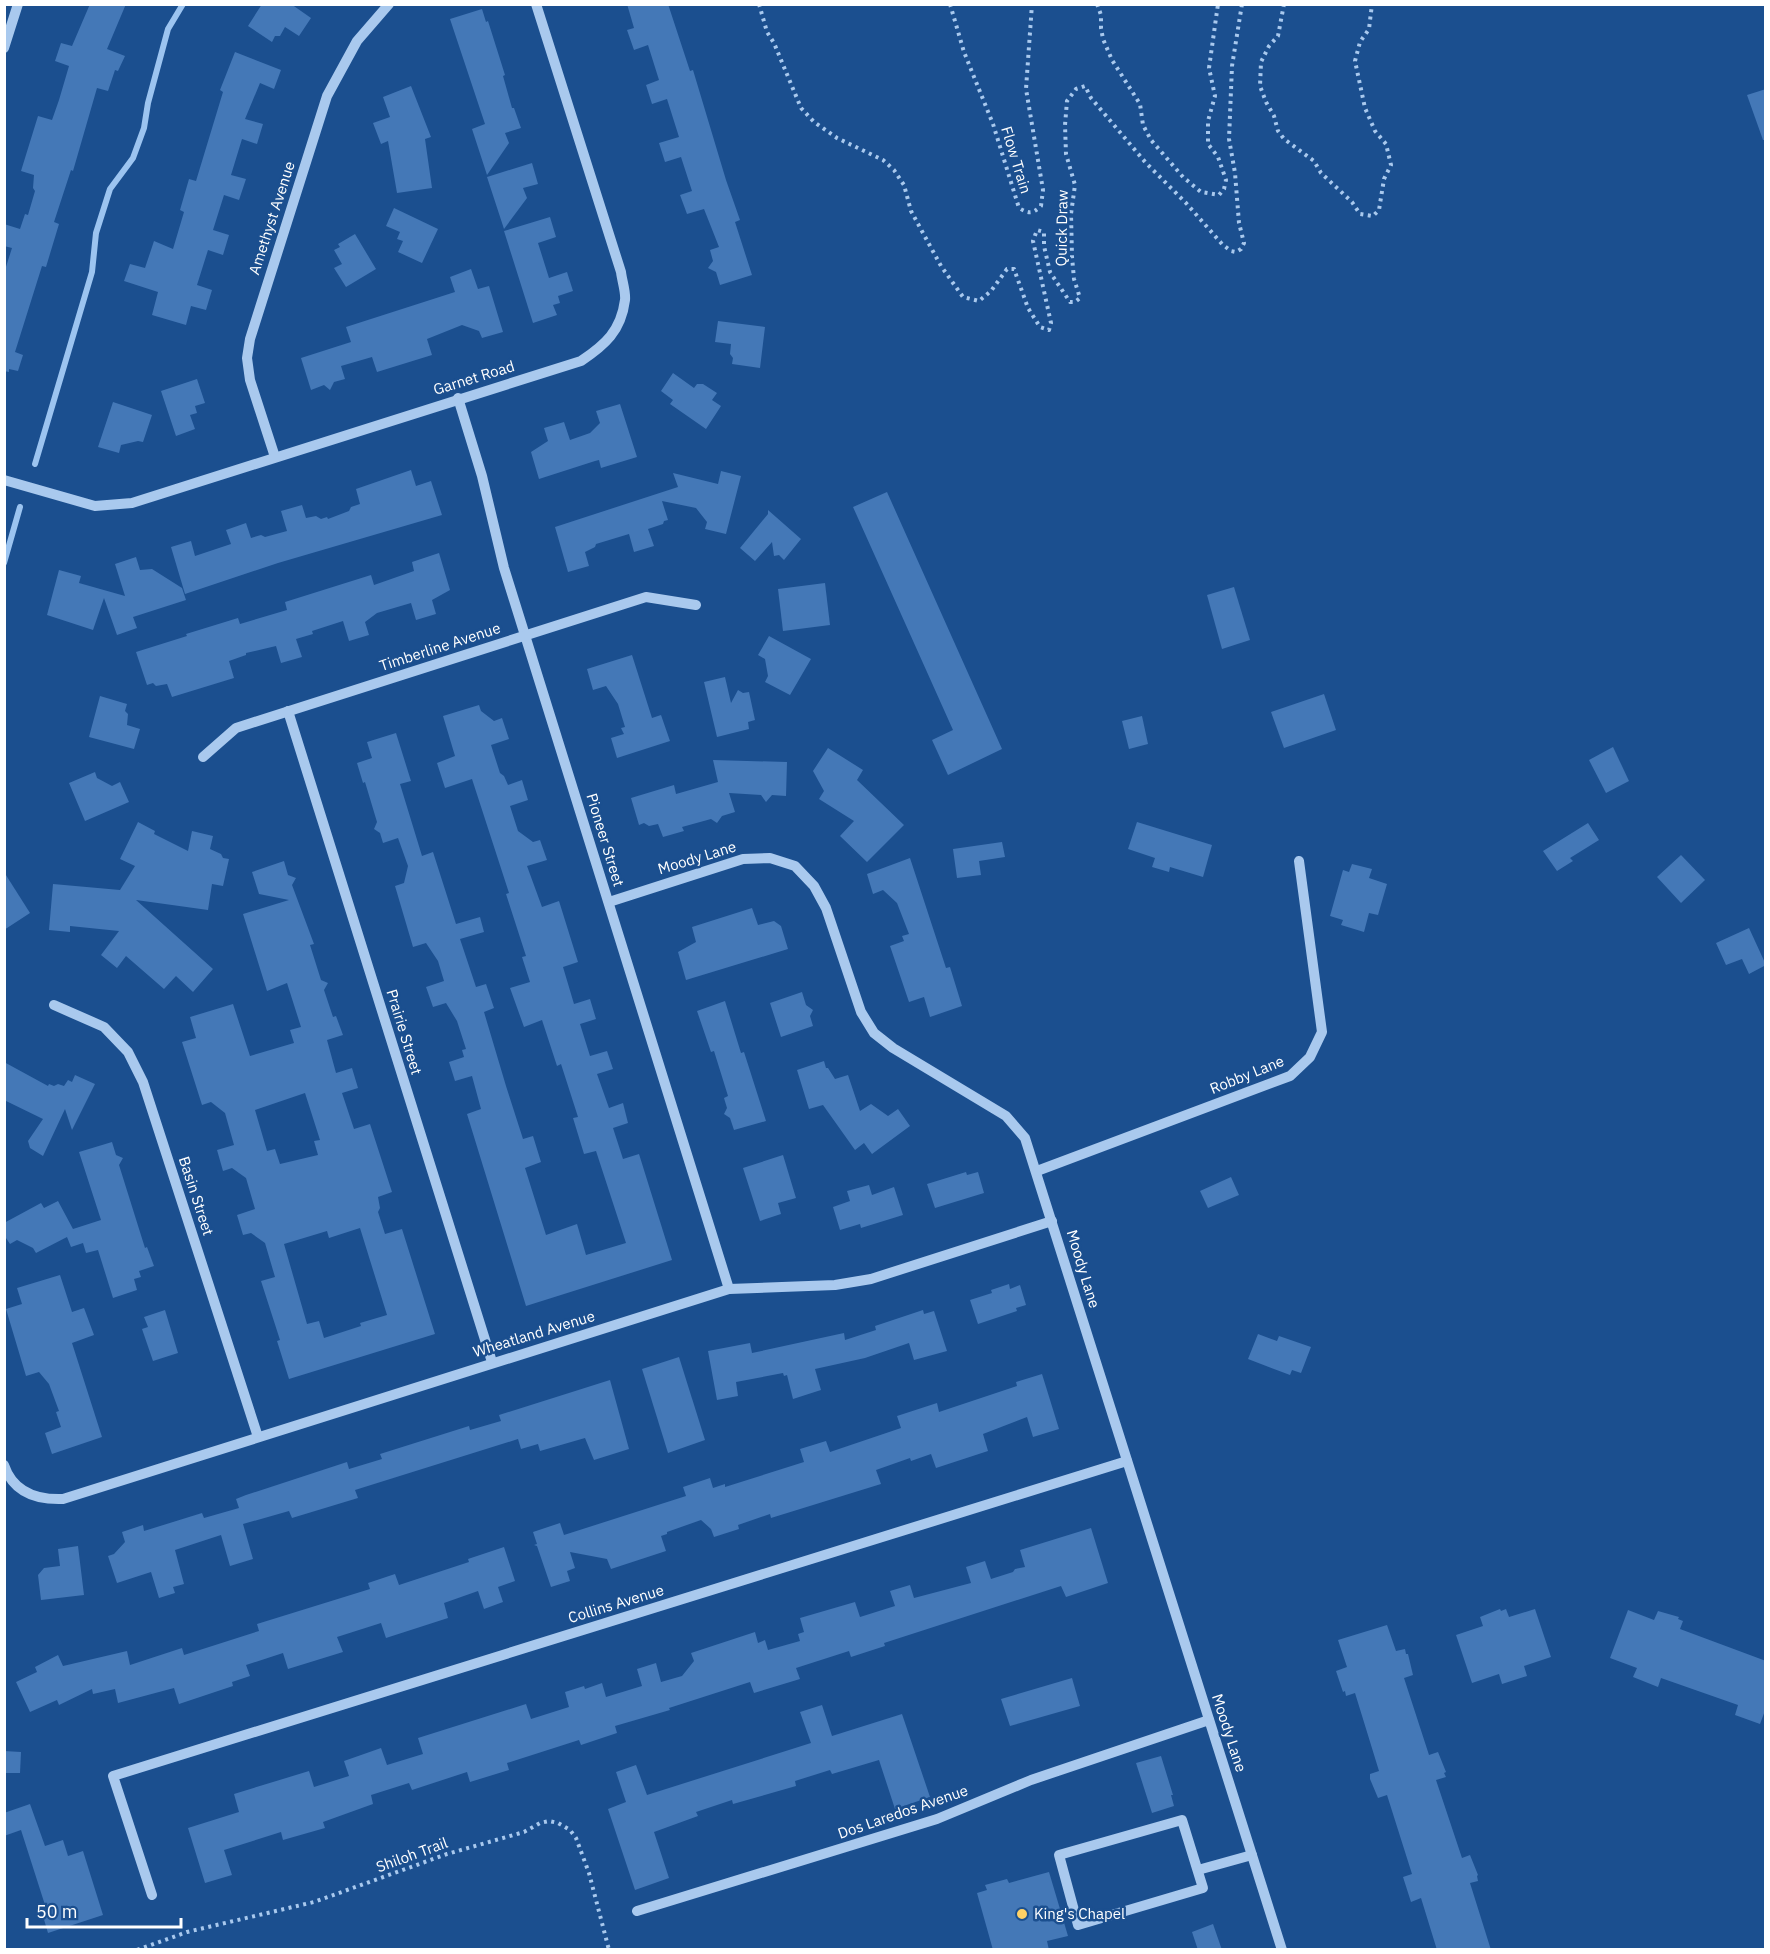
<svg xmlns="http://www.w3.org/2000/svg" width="1770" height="1954" viewBox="0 0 1770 1954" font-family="'IBM Plex Sans',sans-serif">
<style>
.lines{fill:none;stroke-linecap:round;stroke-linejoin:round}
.stream{stroke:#9cc4f0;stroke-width:6}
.building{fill:#4478b7;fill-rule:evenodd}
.path{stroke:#a9c9ee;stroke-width:4;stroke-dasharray:3 4.5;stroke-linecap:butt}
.minor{stroke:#a9c9ee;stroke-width:10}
.poi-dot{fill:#ffd166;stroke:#1b4f8f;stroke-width:2}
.labels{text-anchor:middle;stroke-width:5;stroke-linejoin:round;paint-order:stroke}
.street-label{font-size:15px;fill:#fff;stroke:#1b4f8f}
.poi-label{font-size:15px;fill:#fff;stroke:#1b4f8f;text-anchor:start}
</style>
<rect width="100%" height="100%" fill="#1b4f8f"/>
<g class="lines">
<g class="stream">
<polyline points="35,464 92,272 96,233 110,189 133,158 144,128 148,103 168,29 183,4"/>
<polyline points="4,563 20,507"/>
</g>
</g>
<g class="building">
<polygon points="90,4 126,4 107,49 125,56 118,71 115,70 108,91 97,88 73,171 71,170 54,222 59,224 46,267 42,266 15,352 23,355 18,371 9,369 9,372 4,371 4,273 12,248 4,246 4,224 20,229 25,214 28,215 35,191 33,188 34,175 21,171 38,116 52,120 59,100 69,66 55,61 61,43 72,46"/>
<polygon points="262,4 291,4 311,18 299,36 285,27 280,36 275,36 272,42 248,26"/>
<polygon points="627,4 668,4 690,71 693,70 726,180 740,220 735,222 752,275 720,285 716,272 708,268 713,261 710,250 719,247 704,209 687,214 680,195 692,191 681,157 665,162 659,143 679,137 667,99 652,104 646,85 659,80 648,45 634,50 627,30 634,28"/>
<polygon points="482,9 486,22 488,21 505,75 503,76 512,108 514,108 521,128 505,133 509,143 487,175 472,129 485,124 450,19"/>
<polygon points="235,52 281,70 274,89 260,83 245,119 263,124 257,144 242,139 231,175 246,179 239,200 224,195 213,230 229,235 223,255 208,250 197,285 212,290 206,310 191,306 186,325 152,315 158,292 124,281 130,264 145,268 154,241 173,249 184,212 180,210 189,179 196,181 223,92 220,90"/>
<polygon points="411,86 431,137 425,139 432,188 397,193 388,141 381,144 373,123 390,117 383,97"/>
<polygon points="1766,89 1766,140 1763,140 1747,95"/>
<polygon points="532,163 538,184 523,188 527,198 504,229 487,177"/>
<polygon points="394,208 438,229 422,263 398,252 403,241 397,239 400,232 386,226"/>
<polygon points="550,217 556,237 538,243 549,278 567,272 573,291 558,296 560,303 553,305 557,315 533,323 504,231"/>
<polygon points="355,234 376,269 346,287 334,268 342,264 334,250 340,247 338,244"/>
<polygon points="471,269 478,289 489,286 503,332 482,338 479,331 462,325 427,339 432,355 377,372 372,357 341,366 345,379 334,382 330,390 324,385 311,390 301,358 351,342 346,327 455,292 450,277"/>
<polygon points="718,321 765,327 760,368 732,364 733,358 730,354 731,344 715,342"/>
<polygon points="673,373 694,388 697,384 703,384 717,393 712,400 721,406 706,429 670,404 673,400 661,391"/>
<polygon points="197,379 205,403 195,406 197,413 190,415 195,429 176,436 161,391"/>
<polygon points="113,402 152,415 143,442 138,441 121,445 119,453 98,447"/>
<polygon points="620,404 637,457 601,468 599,460 595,461 539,479 531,452 548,441 544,428 564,422 570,440 590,433 600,423 596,411"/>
<polygon points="411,470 416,486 431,481 442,515 278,563 185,594 171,547 191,541 195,556 231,544 226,530 246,523 251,538 261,535 265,537 287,531 281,511 302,505 306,518 316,516 321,519 327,517 328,519 349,511 351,507 360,504 356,489"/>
<polygon points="721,471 741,476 726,534 705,529 707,522 696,508 662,501 668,520 664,521 663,524 648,529 654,546 634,552 629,534 596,544 595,547 585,552 589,566 568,572 555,527 678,487 673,473 718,484"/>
<polygon points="887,492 1002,749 948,775 932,740 953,730 853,507"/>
<polygon points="768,510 801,539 784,560 779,555 774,556 772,542 755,561 740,548 768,514"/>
<polygon points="439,553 450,590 432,600 436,614 416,620 411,603 377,613 365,622 369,635 349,641 343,621 312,631 313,634 296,639 302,657 281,663 276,646 246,653 246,655 229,661 234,678 172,697 167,684 156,686 153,683 147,685 136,652 187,636 186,634 238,618 240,624 287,610 285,602 371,575 374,585 414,571 412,562"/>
<polygon points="136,557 140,570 152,569 182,588 186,600 133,617 137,628 117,635 104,598 93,630 47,615 59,570 81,576 79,583 125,596 115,564"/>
<polygon points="825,583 830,625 783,631 778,589"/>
<polygon points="1234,587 1250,640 1222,649 1207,595"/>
<polygon points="769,636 811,659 790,695 765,682 768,676 765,659 758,655"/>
<polygon points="632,655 652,718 661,715 670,741 617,758 611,738 624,734 621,728 625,727 618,704 606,686 593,690 587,669"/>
<polygon points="725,677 731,703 738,690 743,693 749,692 755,720 748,722 749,729 717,737 704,682"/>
<polygon points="1324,694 1336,730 1284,748 1271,712"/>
<polygon points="100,696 127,704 125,711 128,714 127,725 140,729 134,749 89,737"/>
<polygon points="479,705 481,711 494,721 502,718 509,739 491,745 500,773 504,776 508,785 522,780 528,800 510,806 518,831 533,842 540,840 547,860 527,866 542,907 559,901 578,962 563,967 574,1004 590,999 596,1019 580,1024 590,1056 607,1051 613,1069 597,1074 609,1108 623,1103 628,1123 613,1128 623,1159 639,1154 672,1260 526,1306 467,1114 481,1109 472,1076 455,1081 449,1062 464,1057 462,1050 466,1049 457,1021 446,1003 433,1007 426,987 444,981 438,961 426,943 413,947 395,886 404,883 408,866 398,838 383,843 380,833 374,829 377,822 365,782 363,783 357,763 372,758 367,742 396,733 411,781 400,784 422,856 433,852 456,924 480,917 484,932 460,939 476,987 486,984 494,1008 484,1012 506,1086 523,1139 533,1136 541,1162 525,1168 546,1235 577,1224 586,1255 626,1243 596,1151 584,1154 573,1118 578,1117 561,1064 557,1066 542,1020 524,1027 510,988 530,982 522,957 526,956 506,894 509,893 472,779 445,788 437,763 455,756 443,716"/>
<polygon points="1142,716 1148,744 1129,749 1122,721"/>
<polygon points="1613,747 1629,781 1606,793 1589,760"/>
<polygon points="828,748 863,770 857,780 904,825 867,862 840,836 854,821 819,799 824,791 813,771"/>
<polygon points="713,760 787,762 786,796 772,795 766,802 761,795 729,793 735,812 722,816 717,823 711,819 682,827 684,831 663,837 658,824 649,826 644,823 639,825 631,798 674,785 676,794 718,782"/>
<polygon points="95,772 97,778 112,786 120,782 129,802 85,821 69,783"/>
<polygon points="138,822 155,831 154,834 188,851 192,831 213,836 210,849 221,854 223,858 229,859 223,886 212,884 208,910 136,900 213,969 193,992 176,976 164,989 126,956 117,968 101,955 119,931 70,926 70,932 49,930 53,884 120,890 135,866 120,859"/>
<polygon points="1137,822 1212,845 1203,877 1170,867 1169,872 1152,867 1155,858 1128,849"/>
<polygon points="1588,823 1599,840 1570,858 1573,861 1557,871 1543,851"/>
<polygon points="1002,842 1005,857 979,861 981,875 957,878 953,849"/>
<polygon points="1681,855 1705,880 1681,903 1657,877"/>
<polygon points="910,858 946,968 950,967 962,1006 930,1017 924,997 909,1002 890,946 904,941 902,936 909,934 897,903 883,890 873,894 867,874"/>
<path d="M284,861l4,14 8,3 -4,7 22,59 -4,1 11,35 7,3 -4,7 9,27 3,-1 7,19 -16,5 9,33 16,-5 6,20 -16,5 12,36 16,-5 22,68 -14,5 2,11 -2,4 7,22 17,-5 33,105 -146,45 -12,-38 3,-1 -19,-59 14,-4 -10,-34 -14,-10 -8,2 -6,-20 18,-6 -9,-31 -14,-10 -9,3 -6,-21 17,-5 -9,-32 -14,-11 -9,3 -20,-63 14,-4 -6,-21 43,-13 17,52 44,-13 -4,-13 11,-3 -14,-44 -20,8 -24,-77 46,-14 -30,-6 -7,-22zM305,1093l15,47 -6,1 4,14 -38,9 -5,-15 -8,2 -12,-41zM360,1228l27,87 -27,8 1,3 -37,12 -5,-17 -12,3 -23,-80 43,-13 2,7z"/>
<polygon points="1352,864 1372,869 1369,878 1387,884 1378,915 1369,913 1364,932 1341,925 1343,920 1330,916 1343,870 1349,872"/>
<polygon points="4,872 30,913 4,930"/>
<polygon points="752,908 758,925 774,921 781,926 788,949 686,980 678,952 696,942 692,927"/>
<polygon points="1749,928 1766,965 1749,974 1742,959 1726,965 1716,943"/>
<polygon points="802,992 806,1005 813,1010 810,1016 813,1026 781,1037 770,1003"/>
<polygon points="725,1001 741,1053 744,1052 766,1121 734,1130 730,1118 724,1114 727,1108 724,1098 728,1096 714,1051 711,1052 697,1011"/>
<polygon points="824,1061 826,1068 828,1068 835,1079 848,1075 860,1111 871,1104 888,1116 898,1109 910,1126 872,1154 864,1143 855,1150 823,1105 809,1109 797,1070"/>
<polygon points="4,1062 48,1086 49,1084 54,1086 58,1084 64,1086 68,1080 72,1082 75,1075 95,1084 72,1130 65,1109 43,1156 30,1148 28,1141 43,1119 4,1100"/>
<polygon points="112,1142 116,1155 123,1158 119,1165 145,1248 147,1247 154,1266 139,1271 141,1277 134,1279 137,1290 113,1298 98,1250 86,1253 83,1243 71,1247 67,1237 36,1253 33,1248 17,1240 10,1244 4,1235 4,1223 41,1203 44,1208 58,1201 73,1229 101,1220 79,1152"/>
<polygon points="783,1155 796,1198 778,1203 781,1214 760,1221 743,1168"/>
<polygon points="966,1172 967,1175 978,1172 984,1193 935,1208 927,1184"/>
<polygon points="1231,1177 1239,1195 1208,1208 1200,1191"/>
<polygon points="869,1185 872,1195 894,1187 903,1215 861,1228 860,1224 840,1230 833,1207 850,1201 847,1191"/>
<polygon points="60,1275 72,1312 84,1308 94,1335 72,1343 102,1437 52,1454 45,1433 61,1427 56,1412 59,1411 49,1384 39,1372 26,1376 6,1309 22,1304 17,1288"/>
<polygon points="1009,1284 1010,1289 1020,1285 1026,1305 1016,1308 1017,1311 978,1324 970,1300 992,1293 991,1290"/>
<polygon points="165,1310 178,1353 153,1361 142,1329 148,1327 144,1317"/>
<polygon points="923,1310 924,1314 934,1311 947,1351 914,1360 909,1343 865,1358 815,1369 821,1390 793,1399 787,1375 784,1376 783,1373 736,1382 738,1396 717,1400 708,1351 750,1343 752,1353 844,1333 845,1340 876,1330 875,1326"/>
<polygon points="1258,1334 1277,1341 1279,1336 1311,1347 1301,1373 1292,1370 1290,1375 1248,1359"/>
<polygon points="679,1357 705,1440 668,1453 642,1369"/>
<polygon points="1042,1374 1059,1429 1033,1437 1027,1417 983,1434 988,1451 936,1468 931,1454 911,1461 910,1458 876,1470 881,1484 771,1518 770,1514 738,1525 739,1529 714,1537 711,1529 701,1520 667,1532 667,1534 661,1536 666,1551 611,1569 607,1559 570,1552 575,1568 567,1571 570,1581 551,1587 537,1546 534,1545 537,1544 533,1532 560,1523 564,1535 686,1496 683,1487 710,1478 713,1488 725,1484 725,1487 804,1462 800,1449 826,1441 830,1452 901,1428 897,1416 937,1403 939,1412 1017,1386 1016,1382"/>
<polygon points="610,1380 629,1449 594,1460 585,1438 540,1451 538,1444 521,1449 518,1439 355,1490 358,1498 292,1518 289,1511 243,1524 253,1559 230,1566 221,1535 175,1550 184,1584 173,1587 175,1593 159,1598 151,1572 117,1583 108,1556 114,1554 125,1542 122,1532 143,1525 144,1531 202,1513 204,1518 239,1508 236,1499 246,1495 347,1462 349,1469 382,1459 380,1454 469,1426 470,1430 501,1421 499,1415"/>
<polygon points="1091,1528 1108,1583 1066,1597 1061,1586 884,1643 885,1646 851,1657 849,1651 796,1668 800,1679 754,1693 750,1682 669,1708 670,1710 615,1726 617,1733 581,1745 579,1740 507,1763 509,1770 470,1782 467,1772 412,1790 409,1783 371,1795 373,1804 323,1822 325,1828 283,1840 281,1832 224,1850 232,1875 205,1883 188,1828 239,1812 234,1794 309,1771 314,1787 349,1776 344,1761 381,1748 387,1765 423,1754 418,1738 526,1704 531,1719 569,1707 565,1692 584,1686 585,1689 602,1683 606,1697 642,1686 637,1669 656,1663 661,1682 682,1676 694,1661 691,1653 755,1632 758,1643 765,1640 768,1650 800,1641 798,1634 804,1632 800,1618 855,1602 860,1617 895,1606 890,1591 910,1585 914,1598 971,1583 966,1567 985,1561 991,1579 1013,1572 1015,1569 1025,1567 1020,1550"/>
<polygon points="78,1546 84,1595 41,1600 38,1575 44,1568 60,1566 58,1549"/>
<polygon points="504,1547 515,1581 498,1587 503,1602 484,1609 478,1591 444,1603 448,1618 386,1638 381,1623 337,1637 343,1652 288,1669 283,1653 246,1665 250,1676 232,1682 233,1686 179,1704 174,1688 118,1703 115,1689 93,1694 92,1689 59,1705 57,1700 30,1712 16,1682 37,1672 35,1667 58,1655 63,1666 127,1651 130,1665 182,1648 184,1655 259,1631 257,1624 370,1589 368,1583 395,1574 399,1585 469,1562 468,1559"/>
<polygon points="1500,1609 1501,1611 1506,1609 1509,1617 1535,1609 1551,1657 1524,1666 1527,1676 1502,1684 1499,1674 1472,1683 1456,1635 1483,1626 1480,1617"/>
<polygon points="1628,1610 1654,1620 1658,1611 1679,1617 1678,1619 1683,1621 1680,1629 1766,1661 1766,1708 1760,1724 1735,1715 1738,1705 1661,1678 1658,1687 1633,1677 1637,1668 1610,1658"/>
<polygon points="1387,1625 1396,1651 1405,1649 1406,1654 1408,1654 1413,1675 1404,1678 1429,1755 1438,1752 1446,1772 1444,1773 1446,1777 1436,1780 1462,1858 1470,1855 1478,1875 1477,1876 1478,1881 1470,1883 1491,1950 1437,1950 1421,1898 1411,1902 1403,1877 1412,1874 1387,1795 1378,1798 1370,1779 1370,1774 1379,1771 1355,1693 1346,1696 1345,1691 1343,1692 1336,1671 1347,1667 1338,1640"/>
<polygon points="1072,1678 1080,1706 1010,1726 1001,1699"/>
<polygon points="822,1705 832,1736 902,1714 930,1797 895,1809 879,1760 832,1774 830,1770 795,1781 796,1786 733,1804 732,1800 696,1812 698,1816 654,1832 669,1878 635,1890 608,1809 626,1802 616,1772 636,1765 647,1795 811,1743 800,1712"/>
<polygon points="4,1751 21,1752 20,1773 4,1773"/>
<polygon points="1161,1756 1173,1795 1171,1795 1174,1806 1152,1813 1136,1763"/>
<polygon points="30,1804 45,1846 63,1840 68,1856 83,1851 103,1915 48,1933 40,1906 45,1905 21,1830 4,1836 4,1813"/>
<polygon points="1049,1872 1068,1936 1047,1941 1049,1950 993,1950 977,1893 987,1890 985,1885 1007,1879 1009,1883"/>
<polygon points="1213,1924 1222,1950 1198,1950 1192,1932"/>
</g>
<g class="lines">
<g class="path">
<polyline points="759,4 767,32 774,43 801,108 814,122 837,138 883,160 894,170 904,185 911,211 941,266 963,297 979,301 991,291 1007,269 1014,269 1028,308 1040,327 1049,330 1051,323 1033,241 1037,230 1044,232 1044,246 1050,272 1070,302 1075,302 1080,298 1074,279 1072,257 1071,214 1075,185 1066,154 1065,125 1067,101 1076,89 1085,86 1091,98 1146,163 1186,203 1222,244 1231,251 1236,252 1241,249 1244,243 1239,223 1235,173 1229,139 1232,66 1242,4"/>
<path d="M950,4l14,48 29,72 26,84c10,6 13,6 22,-2l2,-16 -17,-101 6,-85"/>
<polyline points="1097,4 1101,15 1101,28 1103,39 1112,60 1140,104 1143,125 1151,140 1183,177 1201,192 1219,195 1224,189 1226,180 1218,157 1208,144 1208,121 1215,96 1209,68 1218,4"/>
<polyline points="1284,4 1278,36 1269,46 1261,62 1260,86 1266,102 1274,116 1278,131 1284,139 1314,161 1321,173 1352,202 1360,214 1373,216 1379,210 1384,179 1391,165 1386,144 1375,131 1365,108 1355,61 1360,42 1369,29 1372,4"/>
<polyline points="137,1950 187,1932 314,1902 447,1854 524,1832 540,1823 549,1821 558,1823 570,1830 576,1838 589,1873 609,1950"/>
</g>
<g class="minor">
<polyline points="4,48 18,4"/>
<polyline points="458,398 482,476 504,568 729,1289"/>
<polyline points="275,457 250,380 247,358 250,339 327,96 357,41 389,4"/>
<path d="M4,480l91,26 37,-3 449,-142c24,-16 40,-30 44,-61 1,-8 -3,-19 -4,-28l-85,-268"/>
<polyline points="288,711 492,1362"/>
<polyline points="203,757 236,728 646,597 696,605"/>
<polyline points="609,902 743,859 770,858 795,866 814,886 826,908 861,1012 874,1033 893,1048 1006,1116 1025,1138 1282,1950"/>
<polyline points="54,1005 104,1027 128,1052 143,1082 258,1437"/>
<polyline points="1037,1171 1290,1076 1310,1057 1322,1032 1299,861"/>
<path d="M4,1465c9,27 32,35 59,34l666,-210 106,-4 36,-6 181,-58"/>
<polygon points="1182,1820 1203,1888 1078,1925 1059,1855"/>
<polyline points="1198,1870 1252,1855"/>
<polyline points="152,1895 113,1776 1127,1461"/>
<polyline points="637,1911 937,1819 1031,1780 1209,1720"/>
</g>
</g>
<circle class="poi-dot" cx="1022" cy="1914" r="6"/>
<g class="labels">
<g class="street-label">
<text transform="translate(1016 160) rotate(73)" y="5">Flow Train</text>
<text transform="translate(272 218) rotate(-72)" y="5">Amethyst Avenue</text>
<text transform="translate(1062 228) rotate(-89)" y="5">Quick Draw</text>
<text transform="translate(474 378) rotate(-17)" y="5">Garnet Road</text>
<text transform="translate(440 647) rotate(-18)" y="5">Timberline Avenue</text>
<text transform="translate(605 840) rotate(73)" y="5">Pioneer Street</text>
<text transform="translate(697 858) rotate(-17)" y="5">Moody Lane</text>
<text transform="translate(404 1032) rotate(73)" y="5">Prairie Street</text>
<text transform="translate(1247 1075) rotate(-22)" y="5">Robby Lane</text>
<text transform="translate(196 1196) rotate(72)" y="5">Basin Street</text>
<text transform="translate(1083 1269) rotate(73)" y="5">Moody Lane</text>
<text transform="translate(534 1334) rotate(-17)" y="5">Wheatland Avenue</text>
<text transform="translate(616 1604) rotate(-17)" y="5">Collins Avenue</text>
<text transform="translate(1229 1733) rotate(72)" y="5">Moody Lane</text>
<text transform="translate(903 1812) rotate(-19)" y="5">Dos Laredos Avenue</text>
<text transform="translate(412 1855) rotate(-20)" y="5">Shiloh Trail</text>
</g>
<g class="poi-label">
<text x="1034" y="1919">King's Chapel</text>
</g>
</g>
<rect width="1770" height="1954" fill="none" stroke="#ffffff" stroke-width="12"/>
<path d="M27 1918v9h154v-9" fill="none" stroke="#ffffff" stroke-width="3"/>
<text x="36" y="1918" font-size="18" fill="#ffffff" stroke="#1b4f8f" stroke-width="4.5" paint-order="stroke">50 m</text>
</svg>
